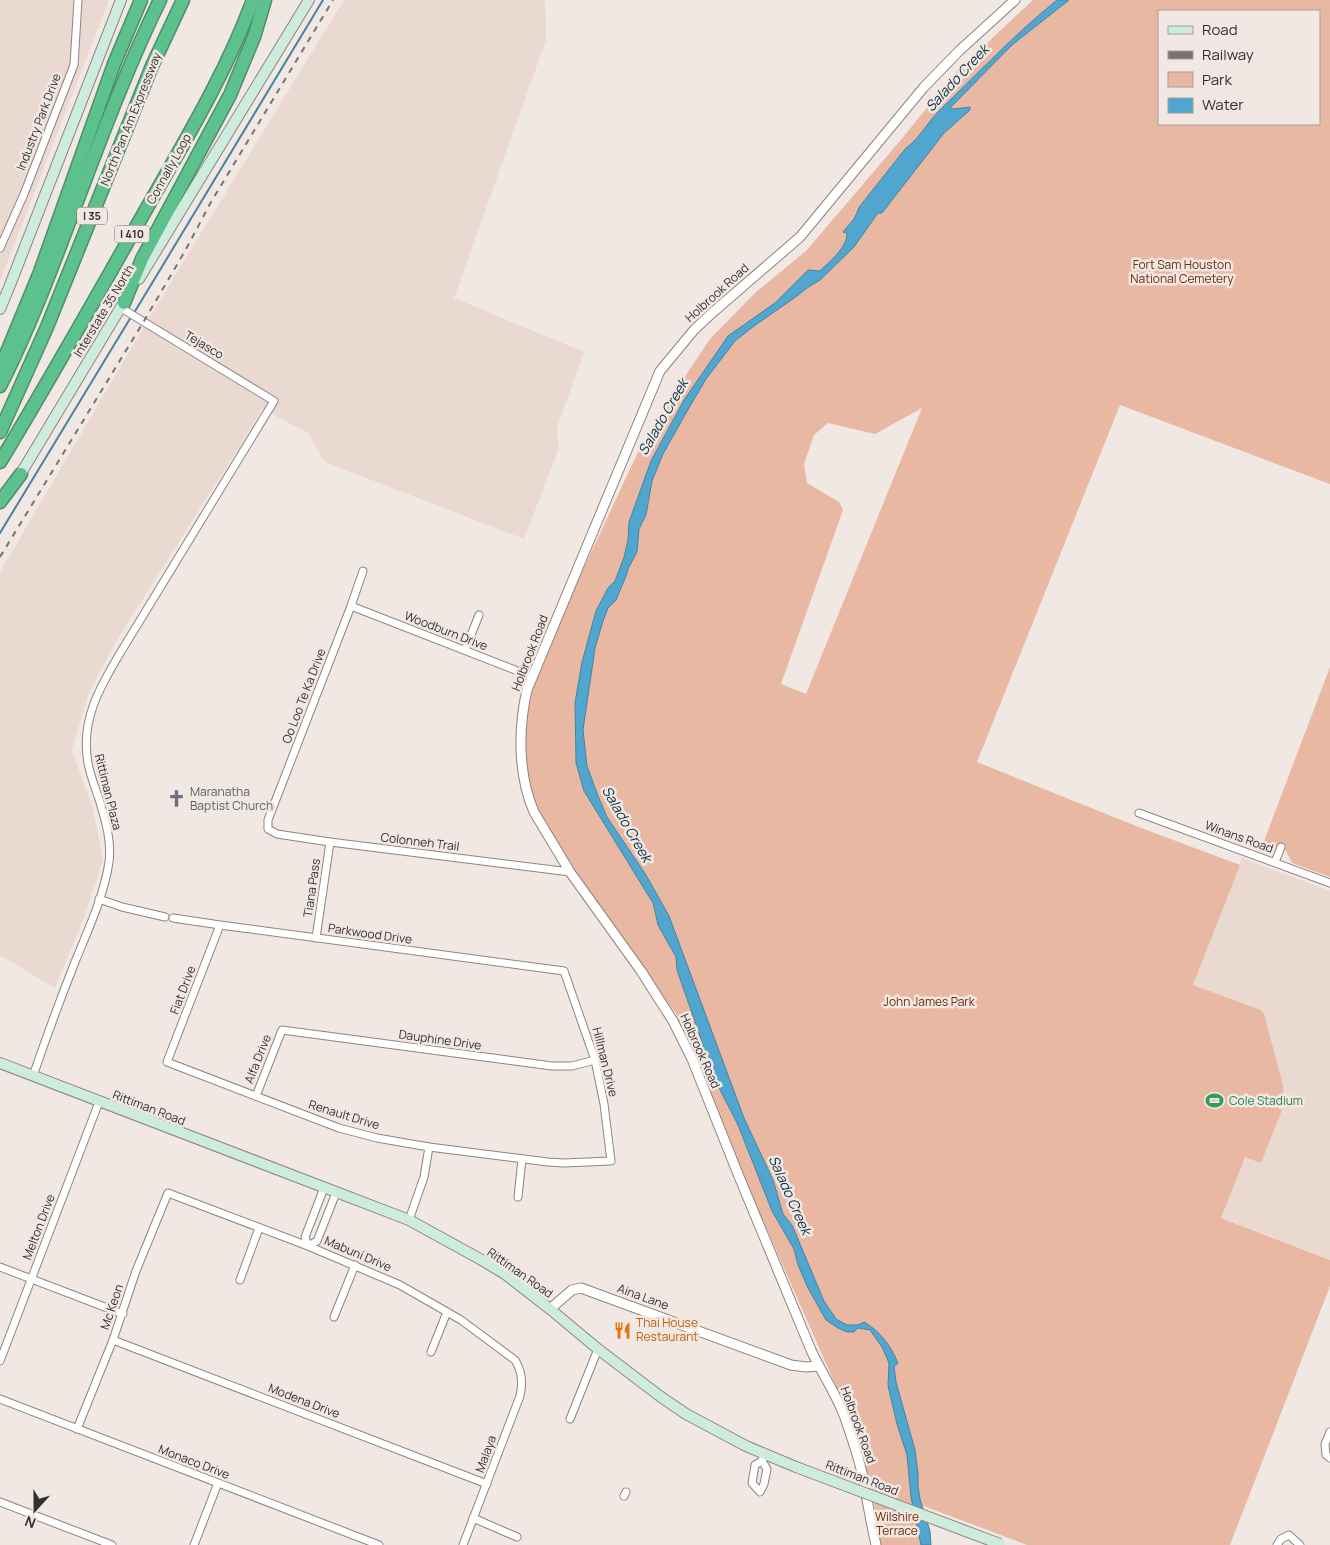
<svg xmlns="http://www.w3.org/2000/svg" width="1330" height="1545" viewBox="0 0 1330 1545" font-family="Manrope,sans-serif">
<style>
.built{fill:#ead9d1}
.green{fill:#e9b8a3;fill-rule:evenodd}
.water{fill:#50a6cf;stroke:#48839f}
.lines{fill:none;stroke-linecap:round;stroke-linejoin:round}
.stream{stroke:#48839f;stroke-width:2}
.minor-casing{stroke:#8d8480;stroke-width:9}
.tertiary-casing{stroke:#8d8480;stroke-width:11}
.secondary-casing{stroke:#8d8480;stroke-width:12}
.motorway-casing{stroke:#4e8e6c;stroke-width:15}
.minor{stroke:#fff;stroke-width:7}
.tertiary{stroke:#fff;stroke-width:9}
.secondary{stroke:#ceecdd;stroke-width:10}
.motorway{stroke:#5cc18d;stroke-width:12}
.rail{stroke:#797371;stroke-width:2;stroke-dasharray:6 6;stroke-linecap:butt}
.secondary-bridge-casing{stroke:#8d8480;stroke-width:12;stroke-linecap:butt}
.secondary-bridge{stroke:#ceecdd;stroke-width:10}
.labels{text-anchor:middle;stroke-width:5;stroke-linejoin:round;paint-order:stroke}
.shield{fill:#f1e7e3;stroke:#6d6765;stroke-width:1}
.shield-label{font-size:11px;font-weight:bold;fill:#34302f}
.street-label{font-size:12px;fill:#34302f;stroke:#f1e7e3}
.park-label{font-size:12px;fill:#6f2c06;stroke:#f1e7e3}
.worship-label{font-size:12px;fill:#5b616d;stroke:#f1e7e3;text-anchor:start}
.leisure-label{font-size:12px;fill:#27864d;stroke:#f1e7e3;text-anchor:start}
.food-label{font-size:12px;fill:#c56008;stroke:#f1e7e3;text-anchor:start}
.water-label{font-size:14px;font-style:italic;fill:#093142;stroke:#f1e7e3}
</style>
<rect width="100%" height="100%" fill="#f1e7e3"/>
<g class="built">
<polygon points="0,0 109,0 0,281"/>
<polygon points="344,0 545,0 546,40 454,298 584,352 557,428 559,448 524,539 325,462 308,433 263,409 115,643 88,695 72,750 93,809 103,860 83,920 55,988 0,955 0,572 149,318"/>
<polygon points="1242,858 1330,891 1330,1260 1120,1178 1193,985"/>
</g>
<g class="green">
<path d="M1033,0h297v484l-210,-79 -143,357 159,64 104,39 -47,120 68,25 3,4 19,71v8l-5,15 4,2 -21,53 -16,-6 -24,61 109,42v26l-100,259h-203l-114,-43 8,43h-41l-8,-58 -26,-78 -154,-350 -16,-46 -35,-42 -107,-159 -12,-50v-40l11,-45 105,-225 34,-56 38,-57 45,-46 51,-42 94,-110 56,-69zM1159,11h160v113h-160zM922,408l-116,286 -25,-10 62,-174 -4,-8 -32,-19 -3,-19 10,-29 14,-12 47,11z"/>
<path d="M1330,667v210l-38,-14 -7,-14c-10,-4 -11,-3 -21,1l-3,-1z"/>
</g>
<path class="water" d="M1057,0h12l-57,45 -62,63 4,1 16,-2v3l-26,23 -62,80h-4l-3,4 -21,30 -34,33 -13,8 -10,8 -43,30 -19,15 -29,38 -20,34 -23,41 -11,27 -6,34 -7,14 -2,23 -9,17 -2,7 -10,24 -8,8 -5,13 -8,27 -12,82 4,36 11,30 9,21 39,58 23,41 75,202 29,62 10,34 9,11 32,76 12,18 11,6h11l6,-3c16,9 27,24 34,41l-4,4 2,15 19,68 3,23v13l2,13 10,32 1,14h-10l-10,-48 -4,-42 -10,-31 -9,-38 1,-23 -7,-16 -12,-17 -12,-2 -4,4h-7l-9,-4 -12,-8 -18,-32 -10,-23 -4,-16 -22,-38 -34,-86 -22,-43 -39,-112 -1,-13 -18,-32 -5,-22 -69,-112 -8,-28 -1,-60 7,-41 14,-51 12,-23 7,-7 9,-24 4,-17 1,-18 22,-61 33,-61 44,-64 47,-33 33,-33 12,1c10,-10 27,-23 27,-38l-4,-1 11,-13 6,-13 46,-58c14,-10 21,-25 33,-37 39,-38 76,-77 118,-111z"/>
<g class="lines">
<g class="stream">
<polyline points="134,313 323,0"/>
<polyline points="0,533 131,317"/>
</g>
<defs>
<g id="minor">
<polyline points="0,248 24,194 74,65 78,0"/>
<polyline points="363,571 351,606 268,820 268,829 277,834 330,842 570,872"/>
<polyline points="351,606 533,677"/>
<polyline points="465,650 479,615"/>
<polyline points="1139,813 1330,883"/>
<polyline points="1275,862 1281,847"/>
<polyline points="99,899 122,907 165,917"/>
<polyline points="173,918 220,925 564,971 595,1060 604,1104 611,1161 564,1163 548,1162 429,1147 377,1138 339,1128 167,1062 220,925"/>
<polyline points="316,938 330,842"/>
<path d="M33,1076c13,-38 27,-76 42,-114 13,-32 29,-66 34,-100 3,-21 -4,-43 -10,-63 -4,-12 -9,-24 -11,-36 -8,-44 13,-78 34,-113l152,-249 -153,-93"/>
<polyline points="256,1096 282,1030 552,1066 572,1066 595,1060"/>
<polyline points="324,1188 305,1237 308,1246 317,1241 336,1193"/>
<polyline points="518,1197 522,1159"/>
<polyline points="409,1220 424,1177 429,1147"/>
<polyline points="0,1267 123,1314"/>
<polyline points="240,1280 259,1228"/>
<polyline points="334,1317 355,1265"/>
<polyline points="113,1340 487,1484"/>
<polyline points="431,1352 447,1312"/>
<polyline points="0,1361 99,1102"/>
<polyline points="0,1399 379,1545"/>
<polyline points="570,1419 598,1349"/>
<path d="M77,1429l36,-89 23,-69 32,-78 140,53 92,39 61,35 54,40c7,12 8,22 5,36l-57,149"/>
<polyline points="1330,1432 1325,1444 1326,1455 1330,1458"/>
<polyline points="762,1461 755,1465 752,1483 760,1492 764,1484 767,1469 762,1461 764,1454"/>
<polyline points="624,1496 626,1492"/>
<polyline points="0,1502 112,1545"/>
<polyline points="473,1518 517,1537"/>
<polyline points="194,1545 218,1483"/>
<polyline points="1277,1545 1281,1539 1289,1535 1300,1545"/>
</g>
<g id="tertiary">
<polyline points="550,1309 572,1290 581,1288 791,1365 806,1367 818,1366"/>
<path d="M876,1545c-5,-23 -9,-45 -13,-68 -4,-18 -13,-45 -19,-62 -9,-23 -23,-43 -33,-65l-73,-176 -46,-115 -19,-38 -32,-50 -71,-99 -36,-60c-16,-37 -16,-83 -7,-122l133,-319 34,-41 18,-17 88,-76 124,-150 36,-37 55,-50"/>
</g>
<g id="secondary">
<polyline points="139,279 309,0"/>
<polyline points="0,309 10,285 121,0"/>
<polyline points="17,480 127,297"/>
<polyline points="0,1063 409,1220 480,1259 505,1274 550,1309 598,1349 661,1397 686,1414 746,1446 796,1467"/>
</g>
<g id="motorway">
<polyline points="124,303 142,259 230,95 254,37 265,0"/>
<polyline points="0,369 40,272 114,64 141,0"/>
<path d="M0,386c23,-45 42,-92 60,-140 32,-83 61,-166 100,-246"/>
<polyline points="0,432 47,327 152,66 183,0"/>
<path d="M0,462c51,-84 99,-170 148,-256 38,-67 78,-133 105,-206"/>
<polyline points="0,502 21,474"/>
</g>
</defs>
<use href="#minor" class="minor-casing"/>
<use href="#tertiary" class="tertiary-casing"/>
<use href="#secondary" class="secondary-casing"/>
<use href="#motorway" class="motorway-casing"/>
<use href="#minor" class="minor"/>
<use href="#tertiary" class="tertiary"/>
<use href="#secondary" class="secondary"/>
<use href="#motorway" class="motorway"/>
<polyline class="rail" points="0,557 144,321 185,251 211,202 333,0"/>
<defs>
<polyline id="secondary-bridge" points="796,1467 1000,1544"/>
</defs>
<use href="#secondary-bridge" class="secondary-bridge-casing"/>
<use href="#secondary-bridge" class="secondary-bridge"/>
</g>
<defs>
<symbol id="church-bare" viewBox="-9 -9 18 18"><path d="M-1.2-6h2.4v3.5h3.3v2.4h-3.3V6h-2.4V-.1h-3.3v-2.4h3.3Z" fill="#6b7280" stroke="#f1e7e3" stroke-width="2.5" paint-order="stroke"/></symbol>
<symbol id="stadium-bare" viewBox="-9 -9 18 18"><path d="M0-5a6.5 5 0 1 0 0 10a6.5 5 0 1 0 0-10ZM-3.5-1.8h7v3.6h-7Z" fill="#2e9e5b" stroke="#f1e7e3" stroke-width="2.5" paint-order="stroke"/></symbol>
<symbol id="restaurant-bare" viewBox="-9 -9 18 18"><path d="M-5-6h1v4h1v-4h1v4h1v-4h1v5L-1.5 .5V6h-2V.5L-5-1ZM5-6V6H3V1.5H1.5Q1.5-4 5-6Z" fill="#e8710a" stroke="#f1e7e3" stroke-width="2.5" paint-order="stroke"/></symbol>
</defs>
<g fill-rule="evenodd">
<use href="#church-bare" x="164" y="786" width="25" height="25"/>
<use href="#stadium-bare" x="1202" y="1088" width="25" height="25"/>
<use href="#restaurant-bare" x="610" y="1318" width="25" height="25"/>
</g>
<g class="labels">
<g class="shield">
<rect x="77" y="207.5" width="30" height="17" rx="4"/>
<rect x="114.5" y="225.5" width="35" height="17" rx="4"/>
</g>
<g class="shield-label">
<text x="92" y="220">I 35</text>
<text x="132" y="238">I 410</text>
</g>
<g class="street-label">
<text transform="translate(131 119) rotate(-68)" y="4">North Pan Am Expressway</text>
<text transform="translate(39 122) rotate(-69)" y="4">Industry Park Drive</text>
<text transform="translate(169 169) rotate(-61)" y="4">Connally Loop</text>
<text transform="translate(717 293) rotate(-42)" y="4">Holbrook Road</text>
<text transform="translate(104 311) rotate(-59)" y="4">Interstate 35 North</text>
<text transform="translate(204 345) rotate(31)" y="4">Tejasco</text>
<text transform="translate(446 631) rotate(21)" y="4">Woodburn Drive</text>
<text transform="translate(530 653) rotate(-69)" y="4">Holbrook Road</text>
<text transform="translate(304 696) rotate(-69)" y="4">Oo Loo Te Ka Drive</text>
<text transform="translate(108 792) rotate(76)" y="4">Rittiman Plaza</text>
<text transform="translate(1239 837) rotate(20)" y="4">Winans Road</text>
<text transform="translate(420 842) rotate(7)" y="4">Colonneh Trail</text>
<text transform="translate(312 888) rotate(-82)" y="4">Tiana Pass</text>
<text transform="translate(370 934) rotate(8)" y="4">Parkwood Drive</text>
<text transform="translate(183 990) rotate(-69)" y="4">Fiat Drive</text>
<text transform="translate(440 1040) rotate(8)" y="4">Dauphine Drive</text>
<text transform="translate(700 1051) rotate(66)" y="4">Holbrook Road</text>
<text transform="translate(258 1059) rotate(-68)" y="4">Alfa Drive</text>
<text transform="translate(605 1062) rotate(76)" y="4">Hillman Drive</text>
<text transform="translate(149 1108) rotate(21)" y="4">Rittiman Road</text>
<text transform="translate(344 1115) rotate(17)" y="4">Renault Drive</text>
<text transform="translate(39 1227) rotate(-69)" y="4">Melton Drive</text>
<text transform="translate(358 1254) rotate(23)" y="4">Mabuni Drive</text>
<text transform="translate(520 1273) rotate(35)" y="4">Rittiman Road</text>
<text transform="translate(643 1297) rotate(20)" y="4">Aina Lane</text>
<text transform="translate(112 1307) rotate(-71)" y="4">Mc Keon</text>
<text transform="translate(304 1401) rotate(21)" y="4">Modena Drive</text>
<text transform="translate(858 1425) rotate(70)" y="4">Holbrook Road</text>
<text transform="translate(486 1454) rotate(-70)" y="4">Malaya</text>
<text transform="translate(194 1462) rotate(21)" y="4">Monaco Drive</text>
<text transform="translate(862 1478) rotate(21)" y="4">Rittiman Road</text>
</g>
<g class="park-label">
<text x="1182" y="269">Fort Sam Houston<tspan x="1182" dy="14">National Cemetery</tspan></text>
<text x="929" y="1006">John James Park</text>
<text x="897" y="1521">Wilshire<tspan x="897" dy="14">Terrace</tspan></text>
</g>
<g class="worship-label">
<text x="190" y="796">Maranatha<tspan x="190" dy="14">Baptist Church</tspan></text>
</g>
<g class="leisure-label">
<text x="1229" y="1105">Cole Stadium</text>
</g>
<g class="food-label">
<text x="636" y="1327">Thai House<tspan x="636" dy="14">Restaurant</tspan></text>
</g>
<g class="water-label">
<text transform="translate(957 78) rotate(-47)" y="5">Salado Creek</text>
<text transform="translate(663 417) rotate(-60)" y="5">Salado Creek</text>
<text transform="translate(627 824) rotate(60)" y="5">Salado Creek</text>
<text transform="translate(790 1195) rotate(66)" y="5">Salado Creek</text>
</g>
</g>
<rect x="1158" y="10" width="162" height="115" fill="#f1e7e3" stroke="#a59e9b"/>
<rect x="1168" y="26" width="25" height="8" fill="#ceecdd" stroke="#a59e9b"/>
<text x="1202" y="35" font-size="15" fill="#34302f">Road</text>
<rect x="1168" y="51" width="25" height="8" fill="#797371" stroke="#a59e9b"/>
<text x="1202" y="60" font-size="15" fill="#34302f">Railway</text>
<rect x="1168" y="72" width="25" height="15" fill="#e9b8a3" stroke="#a59e9b"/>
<text x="1202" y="85" font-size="15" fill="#34302f">Park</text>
<rect x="1168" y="98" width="25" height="15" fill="#50a6cf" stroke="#a59e9b"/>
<text x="1202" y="110" font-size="15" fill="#34302f">Water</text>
<g transform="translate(35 1510) rotate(201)" stroke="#f1e7e3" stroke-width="4" paint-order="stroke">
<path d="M0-4L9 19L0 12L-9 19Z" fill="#34302f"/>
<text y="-8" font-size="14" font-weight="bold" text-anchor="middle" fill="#34302f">N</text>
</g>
</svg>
